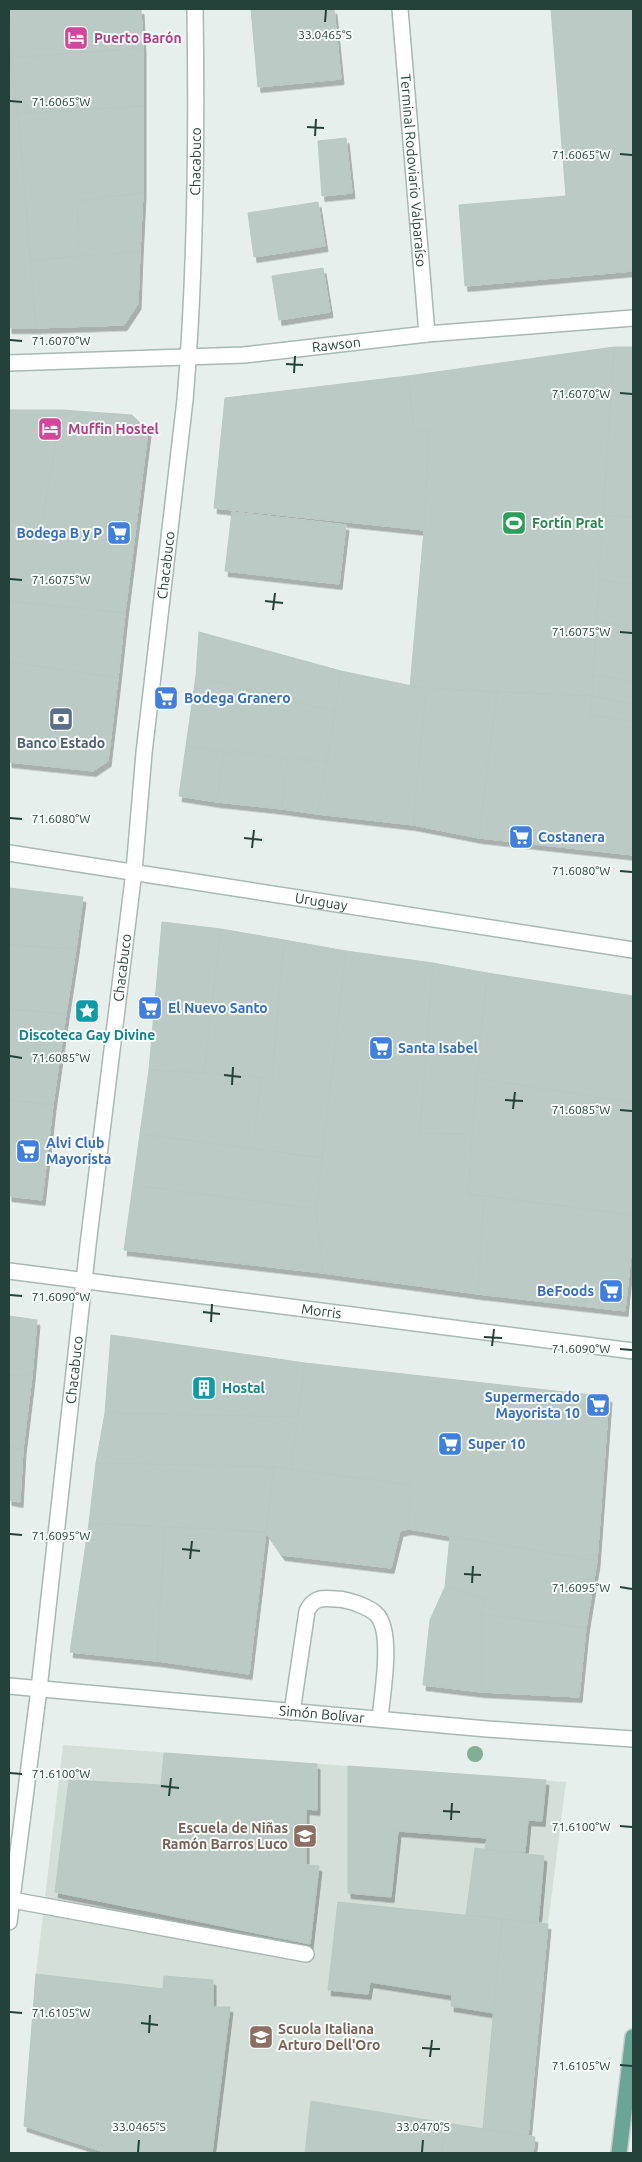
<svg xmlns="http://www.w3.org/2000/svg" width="642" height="2162" viewBox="0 0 642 2162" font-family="Ubuntu,sans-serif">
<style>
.built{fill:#d4dfda}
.building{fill:#bbcac4;stroke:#b8c9c2;filter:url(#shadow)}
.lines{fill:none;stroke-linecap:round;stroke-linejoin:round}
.minor-casing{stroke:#a8b8b2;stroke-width:18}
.major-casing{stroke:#c2cac8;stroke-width:18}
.minor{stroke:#fff;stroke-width:15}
.major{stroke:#6aa596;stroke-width:15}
.tree{fill:#80af93}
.ticks{fill:none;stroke:#24423a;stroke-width:2}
.labels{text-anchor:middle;stroke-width:4;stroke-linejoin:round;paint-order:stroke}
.hotel-label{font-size:14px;font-weight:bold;fill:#b23c85;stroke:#f7fbf9;text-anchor:start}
.street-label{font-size:14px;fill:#24423a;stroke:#f7fbf9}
.leisure-label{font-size:14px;font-weight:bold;fill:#27864d;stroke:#f7fbf9;text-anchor:start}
.shop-label{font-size:14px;font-weight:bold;fill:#366cbe;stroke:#f7fbf9;text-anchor:start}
.service-label{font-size:14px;font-weight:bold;fill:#4e5e75;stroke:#f7fbf9}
.culture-label{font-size:14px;font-weight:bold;fill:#0d838f;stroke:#f7fbf9}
.education-label{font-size:14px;font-weight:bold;fill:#785e54;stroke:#f7fbf9;text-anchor:end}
.ticks-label{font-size:12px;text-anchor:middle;fill:#24423a;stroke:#f7fbf9;stroke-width:4;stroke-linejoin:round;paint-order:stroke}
</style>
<defs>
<filter id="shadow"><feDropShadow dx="3" dy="5.5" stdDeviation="0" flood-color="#0004"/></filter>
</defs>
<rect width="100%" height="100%" fill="#e6efeb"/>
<polygon class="built" points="63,1745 566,1782 548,1924 503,1919 483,2129 311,2101 305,2153 108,2153 24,2126 36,1974"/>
<g class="building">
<polygon points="9,9 141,9 143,48 12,58"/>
<polygon points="251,9 334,9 341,79 258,87"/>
<polygon points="551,9 633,9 633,271 465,286 459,205 566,196"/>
<polygon points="9,28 12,58 11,69 9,69"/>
<polygon points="143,48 143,106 18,114 11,69 12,58"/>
<polygon points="9,69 11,69 18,114 26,205 9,205"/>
<polygon points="143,106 143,193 77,201 79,256 31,261 18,114"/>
<polygon points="346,138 352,193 322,196 318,141"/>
<polygon points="143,193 140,252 79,256 77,201"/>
<polygon points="318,202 325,246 254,257 248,213"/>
<polygon points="9,205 26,205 36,328 9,328"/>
<polygon points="140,252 138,304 124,325 36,328 31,261 79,256"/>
<polygon points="323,268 330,312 279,320 272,276"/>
<polygon points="614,347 592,696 410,687 424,530 429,430 414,431 408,376"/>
<polygon points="614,347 633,347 633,424 609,424"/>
<polygon points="408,376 414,431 429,430 424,530 214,508 225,398"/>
<polygon points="9,410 62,410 41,525 9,521"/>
<polygon points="62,410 132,415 148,431 125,613 9,601 9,521 41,525"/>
<polygon points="609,424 633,424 633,517 603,516"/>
<polygon points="232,512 346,525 339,584 225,571"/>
<polygon points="603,516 633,517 633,584 599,581"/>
<polygon points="599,581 633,584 633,626 597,622"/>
<polygon points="9,601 125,613 118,678 9,662"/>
<polygon points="597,622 633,626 633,681 593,675"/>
<polygon points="199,632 341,671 335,712 196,676"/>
<polygon points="9,662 118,678 108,761 93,771 9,762"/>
<polygon points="341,671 426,689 413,825 317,814 327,762"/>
<polygon points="593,675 633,681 633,704 592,696"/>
<polygon points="196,676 335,712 327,762 186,746"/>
<polygon points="426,689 497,692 479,838 413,825"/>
<polygon points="497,692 592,696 591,715 633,721 633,855 479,838"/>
<polygon points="592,696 633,704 633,721 591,715"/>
<polygon points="186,746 224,752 217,802 179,796"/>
<polygon points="224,752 288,759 282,809 217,802"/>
<polygon points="288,759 327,762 317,814 282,809"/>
<polygon points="9,888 83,897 76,949 9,945"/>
<polygon points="162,922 221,929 204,1073 149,1070"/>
<polygon points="221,929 284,940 272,1080 261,1077 204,1073"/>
<polygon points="284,940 346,951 323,1158 253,1149 261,1077 272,1080"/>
<polygon points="9,945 76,949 66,1014 9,1009"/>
<polygon points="346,951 433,963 420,1133 472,1134 469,1194 484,1196 478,1294 323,1273 316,1209"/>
<polygon points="433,963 487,973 472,1134 420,1133"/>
<polygon points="487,973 633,996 633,1103 477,1078"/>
<polygon points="9,1009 66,1014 53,1105 9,1100"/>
<polygon points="149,1070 261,1077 253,1149 140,1134"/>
<polygon points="477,1078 633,1103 633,1215 469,1194 472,1134"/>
<polygon points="9,1100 53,1105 42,1200 9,1196"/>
<polygon points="140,1134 323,1158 316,1209 133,1185"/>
<polygon points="133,1185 316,1209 323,1273 124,1250"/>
<polygon points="484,1196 633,1215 633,1236 625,1311 478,1294"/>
<polygon points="9,1316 37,1320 32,1376 9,1375"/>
<polygon points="111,1335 305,1363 298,1417 105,1413"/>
<polygon points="305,1363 609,1397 597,1561 409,1529 410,1485 291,1470"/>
<polygon points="9,1375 32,1376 23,1449 9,1448"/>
<polygon points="105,1413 298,1417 291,1470 274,1467 96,1463"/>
<polygon points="9,1448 23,1449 20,1502 9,1500"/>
<polygon points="96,1463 274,1467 266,1532 89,1523"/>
<polygon points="274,1467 410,1485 409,1529 400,1531 391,1568 282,1555 266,1532"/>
<polygon points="89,1523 165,1527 157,1661 70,1652"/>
<polygon points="165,1527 266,1532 249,1674 157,1661"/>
<polygon points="450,1536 597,1561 586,1628 481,1614 486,1599 445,1587"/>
<polygon points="445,1587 486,1599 481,1614 481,1692 423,1685 430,1620"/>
<polygon points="481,1614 586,1628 579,1697 481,1692"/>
<polygon points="164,1753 317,1764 317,1810 306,1809 306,1865 319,1866 310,1944 55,1892 69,1780 161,1785"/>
<polygon points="348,1766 546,1780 542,1821 528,1820 525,1852 485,1849 487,1838 398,1831 391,1897 348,1893"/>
<polygon points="475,1848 544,1856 538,1923 466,1915"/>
<polygon points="338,1902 502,1919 494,2013 451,2006 452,1995 370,1982 368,1994 328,1990"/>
<polygon points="502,1919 548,1924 528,2136 483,2129"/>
<polygon points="36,1974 163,1989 164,1976 213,1980 213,2007 230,2007 212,2153 108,2153 24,2126"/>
<polygon points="311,2101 446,2123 442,2153 305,2153"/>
<polygon points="446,2123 535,2137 533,2153 442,2153"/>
</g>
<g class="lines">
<defs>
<g id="minor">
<path id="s1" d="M400,9l27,325"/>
<path id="s2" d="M9,363l235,-8 183,-21 206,-16"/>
<path id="s3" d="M9,853l624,97"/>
<path id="s4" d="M9,1271l624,80"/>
<path id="s5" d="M9,1686l478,43 146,10"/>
<path d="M292,1712l15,-101c7,-14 15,-13 29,-12 11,0 35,8 42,17 15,20 4,78 2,103"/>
<polyline points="12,1900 306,1954"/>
<path id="s6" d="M9,1922l30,-233 49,-444 46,-374 10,-118 41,-353c11,-130 12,-261 10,-391"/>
</g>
<polyline id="major" points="619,2153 633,2037"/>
</defs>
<use href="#minor" class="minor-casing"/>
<use href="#major" class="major-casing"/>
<use href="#minor" class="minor"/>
<use href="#major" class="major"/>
</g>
<circle class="tree" cx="475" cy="1754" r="8"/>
<path class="ticks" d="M325,22l1,-12M10,101l12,1M307,127l17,1M315,136l1,-17M620,154l12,1M10,340l12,1M286,364l17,1M294,373l1,-17M620,393l12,1M10,579l12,1M265,601l18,2M273,610l2,-17M620,632l12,1M10,818l12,1M244,838l18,2M252,848l2,-18M620,871l12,1M10,1056l12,2M224,1075l17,2M232,1085l1,-18M505,1100l18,1M513,1109l2,-17M620,1110l12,1M10,1295l12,1M203,1312l17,2M211,1322l1,-18M484,1337l18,1M492,1346l2,-17M620,1349l12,1M10,1534l12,1M182,1549l18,2M190,1559l2,-18M464,1574l17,1M472,1583l1,-17M620,1587l12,2M10,1773l12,1M161,1786l18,2M169,1796l2,-18M443,1811l17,1M451,1820l1,-17M620,1826l12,1M10,2012l12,1M141,2023l17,2M149,2033l1,-18M422,2048l18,1M430,2057l2,-17M620,2065l12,1M138,2152l1,-12M422,2152l1,-12"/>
<defs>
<symbol id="hotel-square" viewBox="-11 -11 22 22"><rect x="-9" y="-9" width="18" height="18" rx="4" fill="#d1479c" stroke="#f7fbf9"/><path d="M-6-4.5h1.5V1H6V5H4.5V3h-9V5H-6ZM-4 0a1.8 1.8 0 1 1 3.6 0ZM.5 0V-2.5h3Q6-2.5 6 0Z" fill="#fff"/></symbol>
<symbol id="stadium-square" viewBox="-11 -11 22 22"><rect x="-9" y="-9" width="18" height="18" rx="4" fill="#2e9e5b" stroke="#f7fbf9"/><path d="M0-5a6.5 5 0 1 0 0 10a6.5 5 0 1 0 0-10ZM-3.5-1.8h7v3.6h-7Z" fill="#fff"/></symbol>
<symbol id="supermarket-square" viewBox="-11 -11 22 22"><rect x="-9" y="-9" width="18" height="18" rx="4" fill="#3f7fe0" stroke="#f7fbf9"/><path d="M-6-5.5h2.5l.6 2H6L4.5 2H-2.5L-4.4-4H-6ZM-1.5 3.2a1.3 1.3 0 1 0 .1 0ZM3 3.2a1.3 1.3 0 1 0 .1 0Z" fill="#fff"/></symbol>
<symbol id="bank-square" viewBox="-11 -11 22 22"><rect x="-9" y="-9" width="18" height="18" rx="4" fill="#5c6f8a" stroke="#f7fbf9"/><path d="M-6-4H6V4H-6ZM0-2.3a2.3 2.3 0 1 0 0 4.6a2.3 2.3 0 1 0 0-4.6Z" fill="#fff"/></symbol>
<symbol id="sight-square" viewBox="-11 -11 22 22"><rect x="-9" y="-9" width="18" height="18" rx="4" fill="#0f9aa8" stroke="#f7fbf9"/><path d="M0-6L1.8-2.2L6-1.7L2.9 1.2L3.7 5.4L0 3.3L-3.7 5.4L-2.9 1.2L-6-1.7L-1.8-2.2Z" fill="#fff"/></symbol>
<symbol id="building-square" viewBox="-11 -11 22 22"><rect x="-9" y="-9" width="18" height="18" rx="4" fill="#0f9aa8" stroke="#f7fbf9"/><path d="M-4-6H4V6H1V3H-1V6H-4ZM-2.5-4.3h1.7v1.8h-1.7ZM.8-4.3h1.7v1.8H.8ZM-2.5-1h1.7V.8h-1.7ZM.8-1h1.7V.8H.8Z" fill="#fff"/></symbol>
<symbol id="school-square" viewBox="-11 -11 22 22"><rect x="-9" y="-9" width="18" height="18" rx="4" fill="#8d6e63" stroke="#f7fbf9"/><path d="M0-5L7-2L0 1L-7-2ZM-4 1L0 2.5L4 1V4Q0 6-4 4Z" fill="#fff"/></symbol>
</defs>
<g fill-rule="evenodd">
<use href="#hotel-square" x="62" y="24" width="28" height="28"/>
<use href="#hotel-square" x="36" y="415" width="28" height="28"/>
<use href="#stadium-square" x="500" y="509" width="28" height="28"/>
<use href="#supermarket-square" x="105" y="519" width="28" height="28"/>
<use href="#supermarket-square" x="152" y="684" width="28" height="28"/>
<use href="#bank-square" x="47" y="705" width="28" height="28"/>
<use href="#supermarket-square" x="507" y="823" width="28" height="28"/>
<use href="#supermarket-square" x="136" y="994" width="28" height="28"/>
<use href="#sight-square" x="73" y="997" width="28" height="28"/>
<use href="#supermarket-square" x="367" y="1034" width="28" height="28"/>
<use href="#supermarket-square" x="14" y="1137" width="28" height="28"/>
<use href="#supermarket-square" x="597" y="1277" width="28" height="28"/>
<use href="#building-square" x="190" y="1374" width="28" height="28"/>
<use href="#supermarket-square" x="584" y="1391" width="28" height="28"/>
<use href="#supermarket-square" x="436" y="1430" width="28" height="28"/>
<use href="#school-square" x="291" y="1822" width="28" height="28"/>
<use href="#school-square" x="247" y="2023" width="28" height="28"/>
</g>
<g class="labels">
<g class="hotel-label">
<text x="94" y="43">Puerto Barón</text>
<text x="68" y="434">Muffin Hostel</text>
</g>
<g class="street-label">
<text dy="5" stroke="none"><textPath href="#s6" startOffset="1771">Chacabuco</textPath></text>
<text dy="5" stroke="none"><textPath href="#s1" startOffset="162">Terminal Rodoviario Valparaíso</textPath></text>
<text dy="5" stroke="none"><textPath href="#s2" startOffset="328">Rawson</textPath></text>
<text dy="5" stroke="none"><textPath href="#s6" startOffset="1366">Chacabuco</textPath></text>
<text dy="5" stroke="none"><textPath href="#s3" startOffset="316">Uruguay</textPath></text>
<text dy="5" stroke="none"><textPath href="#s6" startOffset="961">Chacabuco</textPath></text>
<text dy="5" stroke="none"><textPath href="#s4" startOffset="315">Morris</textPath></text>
<text dy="5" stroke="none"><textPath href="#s6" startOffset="556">Chacabuco</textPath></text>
<text dy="5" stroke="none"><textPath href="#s5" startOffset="314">Simón Bolívar</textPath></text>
</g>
<g class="leisure-label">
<text x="532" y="528">Fortín Prat</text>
</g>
<g class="shop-label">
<text x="102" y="538" text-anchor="end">Bodega B y P</text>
<text x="184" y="703">Bodega Granero</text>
<text x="538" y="842">Costanera</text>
<text x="168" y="1013">El Nuevo Santo</text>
<text x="398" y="1053">Santa Isabel</text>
<text x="46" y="1148">Alvi Club<tspan x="46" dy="16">Mayorista</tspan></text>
<text x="594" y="1296" text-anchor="end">BeFoods</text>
<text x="580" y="1402" text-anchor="end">Supermercado<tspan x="580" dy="16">Mayorista 10</tspan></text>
<text x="468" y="1449">Super 10</text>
</g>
<g class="service-label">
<text x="61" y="748">Banco Estado</text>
</g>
<g class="culture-label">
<text x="87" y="1040">Discoteca Gay Divine</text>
<text x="222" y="1393" text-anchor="start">Hostal</text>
</g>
<g class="education-label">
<text x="288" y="1833">Escuela de Niñas<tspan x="288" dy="16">Ramón Barros Luco</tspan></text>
<text x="278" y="2034" text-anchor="start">Scuola Italiana<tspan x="278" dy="16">Arturo Dell'Oro</tspan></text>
</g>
</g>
<g class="ticks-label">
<text x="325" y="39">33.0465°S</text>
<text x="61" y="106">71.6065°W</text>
<text x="581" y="159">71.6065°W</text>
<text x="61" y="345">71.6070°W</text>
<text x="581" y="398">71.6070°W</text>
<text x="61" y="584">71.6075°W</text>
<text x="581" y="636">71.6075°W</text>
<text x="61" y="823">71.6080°W</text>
<text x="581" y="875">71.6080°W</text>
<text x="61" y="1062">71.6085°W</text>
<text x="581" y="1114">71.6085°W</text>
<text x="61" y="1301">71.6090°W</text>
<text x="581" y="1353">71.6090°W</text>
<text x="61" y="1540">71.6095°W</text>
<text x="581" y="1592">71.6095°W</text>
<text x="61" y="1778">71.6100°W</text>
<text x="581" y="1831">71.6100°W</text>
<text x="61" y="2017">71.6105°W</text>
<text x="581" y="2070">71.6105°W</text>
<text x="139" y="2131">33.0465°S</text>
<text x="423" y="2131">33.0470°S</text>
</g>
<rect width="642" height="2162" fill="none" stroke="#24423a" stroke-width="20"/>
</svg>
